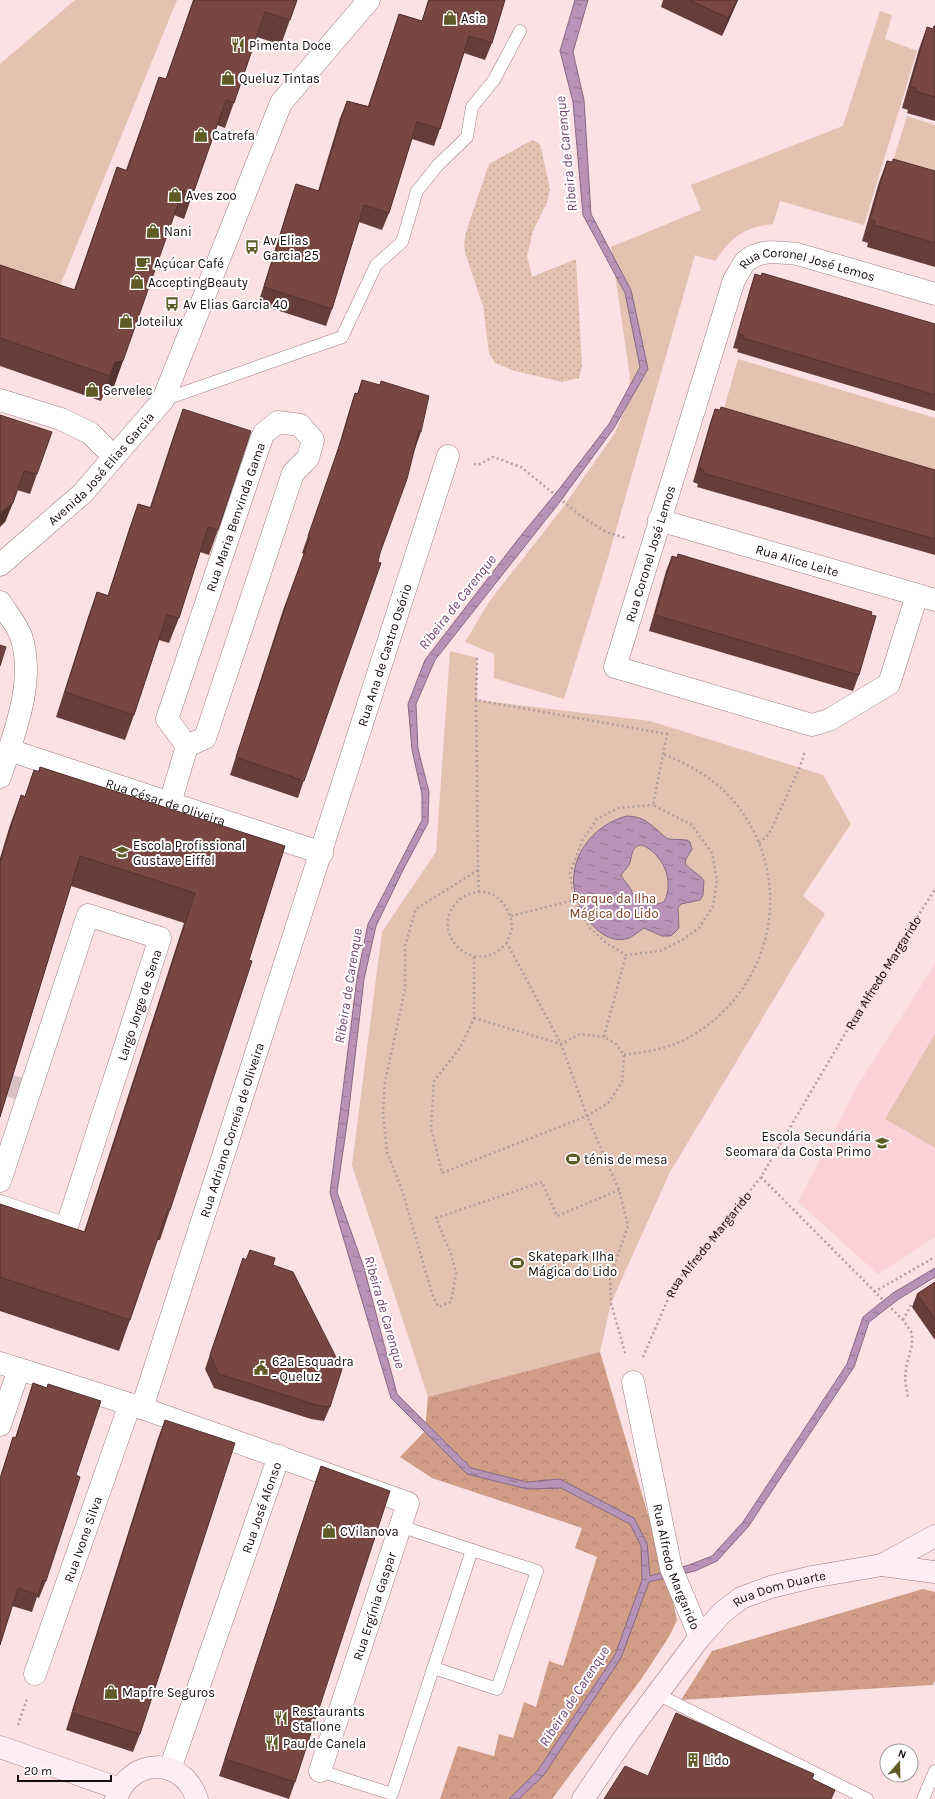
<svg xmlns="http://www.w3.org/2000/svg" width="935" height="1799" viewBox="0 0 935 1799" font-family="Karla,sans-serif">
<style>
.built{fill:#fcd1d8}
.green{fill:#e4c1b1}
.forest{fill:url(#forest-crowns)}
.garden{fill:url(#garden-dots)}
.water{fill:url(#water-ripples);stroke:#876a84;fill-rule:evenodd}
.lines{fill:none;stroke-linecap:round;stroke-linejoin:round}
.street-tunnel{stroke:#d9c0c4;stroke-width:22;stroke-dasharray:22 11;stroke-linecap:butt}
.lane-casing{stroke:#9c7d82;stroke-width:13}
.street-casing{stroke:#9c7d82;stroke-width:23}
.secondary-casing{stroke:#9c7d82;stroke-width:23}
.path{stroke:#b49ea1;stroke-width:2.5;stroke-dasharray:2 3;stroke-linecap:butt}
.lane{stroke:#fff;stroke-width:12}
.street{stroke:#fff;stroke-width:22}
.secondary{stroke:#feedf5;stroke-width:22}
.wall{fill:#673d39}
.shaded-wall{fill:#54322e}
.building{fill:#784742;stroke:#54322e}
.labels{text-anchor:middle;stroke-width:4;stroke-linejoin:round;paint-order:stroke}
.poi-label{font-size:13px;fill:#160b0d;stroke:#fff;text-anchor:start}
.street-label{font-size:13px;fill:#160b0d;stroke:#fff}
.park-label{font-size:13px;fill:#7a3a1a;stroke:#fff}
.water-label{font-size:14px;font-style:italic;fill:#734172;stroke:#fff}
</style>
<defs>
<pattern id="forest-crowns" width="20" height="18" patternUnits="userSpaceOnUse"><rect width="20" height="18" fill="#d09d86"/><path d="M2 6a3 3 0 1 1 6 0M12 15a3 3 0 1 1 6 0" fill="none" stroke="#b28672"/></pattern>
<pattern id="garden-dots" width="8" height="8" patternUnits="userSpaceOnUse"><rect width="8" height="8" fill="#e4c1b1"/><path d="M2 2h.1M6 6h.1" fill="none" stroke="#c3a497" stroke-width="1.8" stroke-linecap="round"/></pattern>
<pattern id="water-ripples" width="26" height="14" patternUnits="userSpaceOnUse"><rect width="26" height="14" fill="#b892b7"/><path d="M2 4q2-2 4 0t4 0M15 11q2-2 4 0t4 0" fill="none" stroke="#957593"/></pattern>
</defs>
<rect width="100%" height="100%" fill="#fbe0e4"/>
<polygon class="built" points="935,964 935,1237 878,1274 798,1202 858,1085"/>
<g class="green">
<polygon points="75,0 177,0 57,293 0,277 0,64"/>
<path d="M880,11l12,4 -7,24 32,12 -53,174 -84,-24 -7,23c-31,4 -40,12 -58,37l-20,-6 -88,306 -43,138 -70,-21v-24l-29,-12 26,-43 70,-89 54,-77 12,-28 3,-28 -19,-130 90,-37 -10,-25 152,-59z"/>
<polygon points="907,116 935,125 935,188 889,174"/>
<polygon points="738,359 935,418 935,479 722,416"/>
<polygon points="450,651 477,658 477,700 650,721 823,775 851,824 803,896 825,914 670,1172 611,1303 600,1352 428,1397 352,1165 382,932 436,852"/>
<polygon points="935,1034 935,1148 885,1119"/>
</g>
<g class="forest">
<polygon points="600,1352 670,1589 677,1620 670,1635 642,1678 552,1799 440,1799 458,1746 494,1756 499,1734 513,1738 524,1702 536,1707 549,1661 563,1666 597,1557 575,1548 582,1528 432,1478 400,1457 425,1431 428,1397"/>
<polygon points="923,1589 935,1592 935,1680 933,1685 681,1700 712,1651"/>
</g>
<polygon class="garden" points="532,140 540,144 550,189 547,202 533,231 527,256 532,277 576,259 582,366 579,378 562,382 515,371 495,363 489,353 483,306 465,252 464,245 466,232 489,164"/>
<g class="water">
<polygon points="575,0 588,0 573,52 584,100 591,214 631,290 648,369 614,428 559,503 435,660 416,704 418,749 429,792 428,823 403,870 376,926 364,979 348,1117 337,1192 364,1268 397,1394 471,1468 527,1482 560,1479 634,1518 647,1543 650,1576 689,1565 712,1556 743,1522 847,1364 863,1317 893,1293 935,1268 935,1277 899,1299 869,1322 854,1367 748,1527 717,1561 695,1571 649,1582 621,1658 544,1775 519,1799 509,1799 538,1770 615,1655 642,1580 641,1546 630,1524 561,1488 527,1489 467,1474 391,1398 330,1193 357,978 368,924 422,820 422,794 412,750 408,704 425,660 519,538 560,488 609,424 640,367 625,293 583,215 573,102 560,51"/>
<path d="M627,816c20,0 27,13 41,23l19,1 3,2 2,7 -6,10 -1,4c5,8 14,10 19,18l-1,14 -3,5 -19,4 -3,4 1,20 -8,8h-9l-18,-8c-5,3 -10,8 -15,10 -25,9 -46,-21 -53,-41 -11,-37 17,-73 51,-81zM642,845c21,9 33,36 22,57 -9,4 -24,3 -30,-5 -2,-3 -2,-7 -4,-9 -3,-5 -7,-8 -9,-13 2,-3 6,-7 8,-10 4,-9 1,-19 13,-20z"/>
</g>
<g class="lines">
<polyline class="street-tunnel" points="0,1082 29,1092"/>
<defs>
<g id="lane">
<polyline points="163,400 342,337 376,265 402,242 417,191 438,165 467,137 472,107 494,80 520,31"/>
<polyline points="434,1668 497,1689 537,1571 472,1550"/>
<polyline points="657,1694 867,1799"/>
<polyline points="320,1771 392,1794 472,1550 400,1526"/>
<polyline points="923,1799 935,1771"/>
</g>
<g id="street">
<polyline points="0,400 61,419 90,433 114,457"/>
<path id="s2" d="M659,520l276,80"/>
<path id="s3" d="M0,565l83,-72 80,-93 118,-297 88,-103"/>
<path id="s4" d="M917,595l-28,89 -60,36 -17,5 -197,-58 119,-387c4,-5 7,-14 12,-19 14,-12 35,-9 51,-7l138,40"/>
<path d="M0,602c7,11 17,23 21,34 15,45 -7,98 -21,141"/>
<path id="s5" d="M9,750l313,103"/>
<polyline points="170,803 187,746 205,738 293,473 308,458 313,440 300,425 278,422 264,433 261,440 167,719 187,746"/>
<polyline points="0,1181 88,915 160,938 66,1229 0,1206"/>
<polyline points="0,1363 142,1408 408,1503 320,1771"/>
<path id="s6" d="M633,1382l38,186 29,69"/>
<path id="s7" d="M142,1408l306,-952"/>
<polyline points="0,1425 19,1369"/>
<path id="s8" d="M35,1674l95,-270"/>
<path id="s9" d="M170,1769l109,-313"/>
</g>
<g id="secondary">
<polyline points="882,1565 935,1572"/>
<polyline points="0,1747 120,1789"/>
<path d="M116,1799c14,-42 67,-43 81,0"/>
<path id="s10" d="M583,1799l44,-65 73,-97 23,-25 18,-14 30,-11 41,-10 70,-12 53,-29"/>
</g>
</defs>
<use href="#lane" class="lane-casing"/>
<use href="#street" class="street-casing"/>
<use href="#secondary" class="secondary-casing"/>
<g class="path">
<polyline points="474,464 478,465 493,457 521,467 581,516 606,532 626,538"/>
<polyline points="476,700 477,658"/>
<polyline points="759,843 769,834 800,767 805,751"/>
<polyline points="478,870 416,909 405,946 405,989 385,1082 383,1112 387,1152 402,1190 433,1297 439,1307 451,1302 456,1273 451,1254 436,1218 542,1182 557,1216 619,1190"/>
<polyline points="479,892 478,870 476,700 667,734 653,805 692,825 712,853 717,880 713,906 699,928 682,940 660,951 626,955 605,942 589,927 574,900 570,873 582,841 597,819 618,808 653,805"/>
<polyline points="511,916 574,900"/>
<path d="M507,943c-3,2 -6,6 -9,8 -30,20 -66,-18 -43,-47 6,-7 14,-11 24,-12 19,-2 33,19 33,36 -1,5 -4,10 -5,15l54,101 26,72 32,74 9,36 -18,51 1,26 15,53"/>
<polyline points="474,957 474,1018 460,1048 434,1081 431,1128 442,1173 587,1116 608,1103 622,1082 624,1055 616,1044 604,1037 626,955"/>
<polyline points="474,1018 561,1044 580,1034 604,1037"/>
<path d="M624,1055c22,-3 44,-6 64,-17 88,-49 110,-164 43,-240 -19,-21 -43,-34 -68,-44"/>
<polyline points="761,1177 903,1320 912,1333 912,1345 906,1367 905,1379 908,1398"/>
<polyline points="874,1292 935,1257"/>
<polyline points="903,1320 911,1305 917,1301"/>
<path id="s1" d="M643,1357l31,-72 87,-108 98,-167 76,-121"/>
<polyline points="18,1725 27,1699"/>
</g>
<use href="#lane" class="lane"/>
<use href="#street" class="street"/>
<use href="#secondary" class="secondary"/>
</g>
<g class="wall">
<polygon points="193,0 297,0 281,45 257,37 225,128 217,125 184,219 174,215 114,386 107,387 101,401 0,366 0,265 74,290 117,167 126,170 159,77 166,79"/>
<polygon points="428,0 505,0 492,43 485,60 464,53 440,129 434,146 412,139 389,213 382,230 359,222 332,309 326,326 258,304 290,201 296,184 318,191 340,118 347,101 368,106 399,14 422,21"/>
<polygon points="663,0 738,0 722,36 661,7"/>
<polygon points="934,26 935,26 935,121 907,113 908,110 902,108 919,49 927,27 933,29"/>
<polygon points="893,159 935,171 935,267 867,247 868,243 862,241 879,182 887,161 892,162"/>
<polygon points="755,274 935,324 935,411 737,352 738,349 733,348 750,289"/>
<polygon points="362,380 421,432 415,449 298,798 230,775 283,610 304,554 302,553 336,455 349,411 355,393 357,394"/>
<polygon points="183,409 218,530 209,555 200,552 179,618 169,643 159,640 134,715 125,740 56,717 88,617 97,592 108,595 129,529 138,504 150,507 174,434"/>
<polygon points="715,409 935,470 935,555 697,487 698,484 693,482 710,423"/>
<polygon points="0,415 37,474 30,494 17,490 5,522"/>
<polygon points="678,554 859,675 853,691 649,631 666,571 672,556 677,557"/>
<polygon points="40,767 285,846 249,960 170,1210 160,1240 157,1240 130,1320 119,1351 0,1311 0,1204 84,1232 184,923 71,886 0,1117 0,858 10,825 21,795 25,796 34,770 38,771"/>
<polygon points="243,1258 246,1260 273,1265 330,1407 324,1421 311,1419 214,1388 205,1369"/>
<polygon points="935,1282 935,1340 912,1307 917,1294"/>
<polygon points="33,1383 47,1388 48,1384 76,1475 46,1581 39,1598 37,1597 32,1612 12,1606 0,1645 0,1477 13,1437 15,1438 27,1401"/>
<polygon points="165,1420 140,1734 133,1752 66,1730 158,1438"/>
<polygon points="321,1466 295,1782 289,1799 219,1776 315,1483"/>
</g>
<g class="shaded-wall">
<polygon points="737,0 738,0 722,36 728,18"/>
<polygon points="123,361 114,386 107,387 115,362"/>
<polygon points="13,503 5,522 0,527 0,513"/>
</g>
<g class="building">
<polygon points="194,0 297,0 290,20 265,12 234,103 226,100 193,194 183,190 123,361 115,362 110,376 0,338 0,265 75,290 117,167 127,171 159,77 166,79"/>
<polygon points="429,0 505,0 492,43 469,36 440,129 417,122 389,213 364,205 332,309 264,287 296,184 319,191 347,101 369,107 399,14 422,21"/>
<polygon points="689,0 737,0 728,18"/>
<polygon points="934,26 935,26 935,97 915,91 916,88 910,86 927,27 933,29"/>
<polygon points="893,159 935,171 935,243 874,225 875,221 870,219 887,161 893,162"/>
<polygon points="762,273 935,324 935,395 743,338 743,335 738,333 755,274 761,276"/>
<polygon points="362,380 380,385 381,381 429,396 421,432 419,431 407,479 380,553 378,562 381,563 304,781 236,757 290,593 310,537 308,536 342,438 355,393 358,394"/>
<polygon points="721,407 935,470 935,539 703,473 703,469 698,468 715,409 720,410"/>
<polygon points="183,409 251,431 218,530 208,527 179,618 167,615 134,715 65,692 97,592 108,596 138,504 151,508"/>
<polygon points="0,415 52,432 37,474 24,471 13,503 0,513"/>
<polygon points="678,554 872,612 871,615 876,616 859,675 655,615 672,556 677,558"/>
<polygon points="0,645 6,647 0,666"/>
<polygon points="40,767 285,846 249,960 252,961 170,1210 168,1209 130,1320 0,1277 0,1204 85,1232 195,893 80,856 0,1117 0,863 21,795 25,797 34,770 39,772"/>
<polygon points="250,1250 275,1258 273,1265 293,1272 342,1369 330,1407 316,1405 219,1374 210,1355 243,1258 246,1260"/>
<polygon points="935,1282 935,1319 917,1294"/>
<polygon points="33,1383 47,1388 48,1384 101,1401 76,1475 80,1477 46,1581 43,1580 38,1595 18,1588 0,1645 0,1479 13,1437 16,1438"/>
<polygon points="165,1420 235,1443 140,1734 72,1713"/>
<polygon points="321,1466 390,1491 295,1782 225,1759"/>
<polygon points="676,1713 814,1774 812,1779 835,1790 831,1799 604,1799 625,1766 648,1776"/>
</g>
<defs>
<symbol id="shop-bare" viewBox="-9 -9 18 18"><path d="M-5-2.5h2.3a2.7 3.5 0 0 1 5.4 0H5L5.5 6h-11ZM-1.5-2.5h3a1.5 2.3 0 0 0-3 0Z" fill="#5f5a26" stroke="#fff" stroke-width="2.5" paint-order="stroke"/></symbol>
<symbol id="restaurant-bare" viewBox="-9 -9 18 18"><path d="M-5-6h1v4h1v-4h1v4h1v-4h1v5L-1.5 .5V6h-2V.5L-5-1ZM5-6V6H3V1.5H1.5Q1.5-4 5-6Z" fill="#5f5a26" stroke="#fff" stroke-width="2.5" paint-order="stroke"/></symbol>
<symbol id="bus-bare" viewBox="-9 -9 18 18"><path d="M-5-6H5V4H4V6H2V4H-2V6H-4V4H-5ZM-3.5-4V0h7V-4ZM-3.5 1.2v1.5H-2V1.2ZM2 1.2v1.5H3.5V1.2Z" fill="#5f5a26" stroke="#fff" stroke-width="2.5" paint-order="stroke"/></symbol>
<symbol id="cafe-bare" viewBox="-9 -9 18 18"><path d="M-5.5-4.5H6V0H3Q3 3.5 0 3.5H-2.5Q-5.5 3.5-5.5 0ZM3-3.2v2h1.7v-2ZM-6 4.5H4V6H-6Z" fill="#5f5a26" stroke="#fff" stroke-width="2.5" paint-order="stroke"/></symbol>
<symbol id="school-bare" viewBox="-9 -9 18 18"><path d="M0-5L7-2L0 1L-7-2ZM-4 1L0 2.5L4 1V4Q0 6-4 4Z" fill="#5f5a26" stroke="#fff" stroke-width="2.5" paint-order="stroke"/></symbol>
<symbol id="stadium-bare" viewBox="-9 -9 18 18"><path d="M0-5a6.5 5 0 1 0 0 10a6.5 5 0 1 0 0-10ZM-3.5-1.8h7v3.6h-7Z" fill="#5f5a26" stroke="#fff" stroke-width="2.5" paint-order="stroke"/></symbol>
<symbol id="civic-bare" viewBox="-9 -9 18 18"><path d="M-.6-6.5H3V-4.5H.6V-3L4-1V1h2V6H-6V1h2V-1L-.6-3ZM-1.2 2.5V6h2.4V2.5Z" fill="#5f5a26" stroke="#fff" stroke-width="2.5" paint-order="stroke"/></symbol>
<symbol id="building-bare" viewBox="-9 -9 18 18"><path d="M-4-6H4V6H1V3H-1V6H-4ZM-2.5-4.3h1.7v1.8h-1.7ZM.8-4.3h1.7v1.8H.8ZM-2.5-1h1.7V.8h-1.7ZM.8-1h1.7V.8H.8Z" fill="#5f5a26" stroke="#fff" stroke-width="2.5" paint-order="stroke"/></symbol>
</defs>
<g fill-rule="evenodd">
<use href="#shop-bare" x="440" y="8" width="20" height="20"/>
<use href="#restaurant-bare" x="228" y="35" width="20" height="20"/>
<use href="#shop-bare" x="218" y="68" width="20" height="20"/>
<use href="#shop-bare" x="191" y="125" width="20" height="20"/>
<use href="#shop-bare" x="165" y="185" width="20" height="20"/>
<use href="#shop-bare" x="143" y="221" width="20" height="20"/>
<use href="#bus-bare" x="242" y="237" width="20" height="20"/>
<use href="#cafe-bare" x="133" y="253" width="20" height="20"/>
<use href="#shop-bare" x="127" y="272" width="20" height="20"/>
<use href="#bus-bare" x="162" y="294" width="20" height="20"/>
<use href="#shop-bare" x="116" y="311" width="20" height="20"/>
<use href="#shop-bare" x="82" y="380" width="20" height="20"/>
<use href="#school-bare" x="112" y="842" width="20" height="20"/>
<use href="#school-bare" x="872" y="1133" width="20" height="20"/>
<use href="#stadium-bare" x="563" y="1149" width="20" height="20"/>
<use href="#stadium-bare" x="507" y="1253" width="20" height="20"/>
<use href="#civic-bare" x="251" y="1358" width="20" height="20"/>
<use href="#shop-bare" x="319" y="1521" width="20" height="20"/>
<use href="#shop-bare" x="101" y="1682" width="20" height="20"/>
<use href="#restaurant-bare" x="271" y="1708" width="20" height="20"/>
<use href="#restaurant-bare" x="262" y="1733" width="20" height="20"/>
<use href="#building-bare" x="683" y="1750" width="20" height="20"/>
</g>
<g class="labels">
<g class="poi-label">
<text x="461" y="23">Asia</text>
<text x="249" y="50">Pimenta Doce</text>
<text x="239" y="83">Queluz Tintas</text>
<text x="212" y="140">Catrefa</text>
<text x="186" y="200">Aves zoo</text>
<text x="164" y="236">Nani</text>
<text x="263" y="245">Av Elias<tspan x="263" dy="15">Garcia 25</tspan></text>
<text x="154" y="268">Açúcar Café</text>
<text x="148" y="287">AcceptingBeauty</text>
<text x="183" y="309">Av Elias Garcia 40</text>
<text x="137" y="326">Joteilux</text>
<text x="103" y="395">Servelec</text>
<text x="133" y="850">Escola Profissional<tspan x="133" dy="15">Gustave Eiffel</tspan></text>
<text x="871" y="1141" text-anchor="end">Escola Secundária<tspan x="871" dy="15">Seomara da Costa Primo</tspan></text>
<text x="584" y="1164">ténis de mesa</text>
<text x="528" y="1261">Skatepark Ilha<tspan x="528" dy="15">Mágica do Lido</tspan></text>
<text x="272" y="1366">62ª Esquadra<tspan x="272" dy="15">- Queluz</tspan></text>
<text x="340" y="1536">CVilanova</text>
<text x="122" y="1697">Mapfre Seguros</text>
<text x="292" y="1716">Restaurants<tspan x="292" dy="15">Stallone</tspan></text>
<text x="283" y="1748">Pau de Canela</text>
<text x="704" y="1765">Lido</text>
</g>
<g class="street-label">
<text dy="5" stroke="none"><textPath href="#s4" startOffset="877">Rua Coronel José Lemos</textPath></text>
<text dy="5" stroke="none"><textPath href="#s3" startOffset="140">Avenida José Elias Garcia</textPath></text>
<text transform="translate(235 517) rotate(-71)" y="5">Rua Maria Benvinda Gama</text>
<text dy="5" stroke="none"><textPath href="#s4" startOffset="505">Rua Coronel José Lemos</textPath></text>
<text dy="5" stroke="none"><textPath href="#s2" startOffset="144">Rua Alice Leite</textPath></text>
<text dy="5" stroke="none"><textPath href="#s7" startOffset="791">Rua Ana de Castro Osório</textPath></text>
<text dy="5" stroke="none"><textPath href="#s5" startOffset="165">Rua César de Oliveira</textPath></text>
<text dy="5" stroke="none"><textPath href="#s1" startOffset="455">Rua Alfredo Margarido</textPath></text>
<text transform="translate(139 1005) rotate(-72)" y="5">Largo Jorge de Sena</text>
<text dy="5" stroke="none"><textPath href="#s7" startOffset="292">Rua Adriano Correia de Oliveira</textPath></text>
<text dy="5" stroke="none"><textPath href="#s1" startOffset="131">Rua Alfredo Margarido</textPath></text>
<text dy="5" stroke="none"><textPath href="#s9" startOffset="277">Rua José Afonso</textPath></text>
<text dy="5" stroke="none"><textPath href="#s8" startOffset="143">Rua Ivone Silva</textPath></text>
<text dy="5" stroke="none"><textPath href="#s6" startOffset="190">Rua Alfredo Margarido</textPath></text>
<text dy="5" stroke="none"><textPath href="#s10" startOffset="296">Rua Dom Duarte</textPath></text>
<text transform="translate(374 1606) rotate(-72)" y="5">Rua Ergínia Gaspar</text>
</g>
<g class="park-label">
<text x="614" y="903">Parque da Ilha<tspan x="614" dy="15">Mágica do Lido</tspan></text>
</g>
<g class="water-label">
<text transform="translate(566 154) rotate(-96)" y="5">Ribeira de Carenque</text>
<text transform="translate(457 602) rotate(-52)" y="5">Ribeira de Carenque</text>
<text transform="translate(348 986) rotate(-81)" y="5">Ribeira de Carenque</text>
<text transform="translate(385 1312) rotate(74)" y="5">Ribeira de Carenque</text>
<text transform="translate(574 1696) rotate(-57)" y="5">Ribeira de Carenque</text>
</g>
</g>
<g transform="translate(899 1763) rotate(20)"><circle r="19" fill="#ffffff" stroke="#a29d9e"/>
<path d="M0-3L7 15L0 10L-7 15Z" fill="#5f5a26"/>
<text y="-6" font-size="11" font-weight="bold" text-anchor="middle" fill="#160b0d">N</text>
</g>
<path d="M18 1775v6h93v-6" fill="none" stroke="#160b0d" stroke-width="2"/>
<text x="24" y="1775" font-size="12" fill="#160b0d" stroke="#ffffff" stroke-width="3" paint-order="stroke">20 m</text>
</svg>
